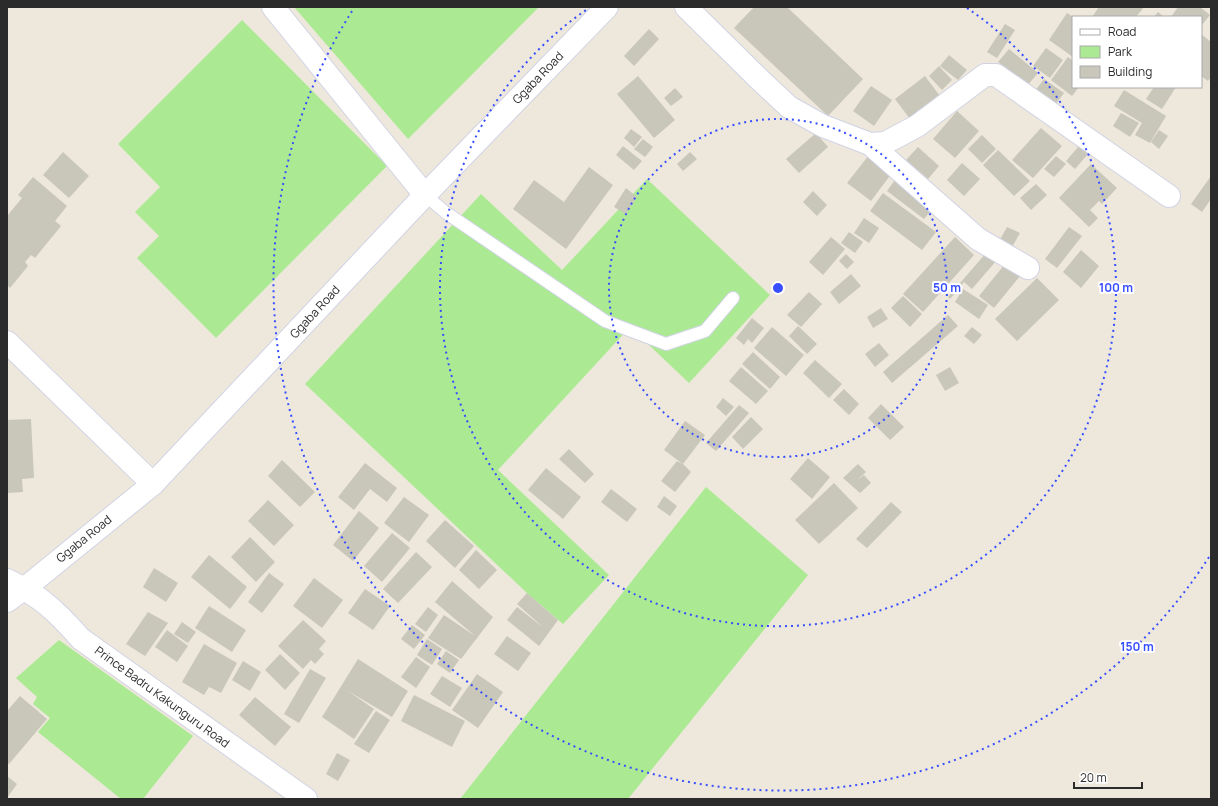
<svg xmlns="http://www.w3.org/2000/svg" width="1218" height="806" viewBox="0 0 1218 806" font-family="Manrope,sans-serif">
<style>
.green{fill:#abea93}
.building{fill:#c9c6ba}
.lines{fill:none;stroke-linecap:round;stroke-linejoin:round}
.lane-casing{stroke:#d1d3e5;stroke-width:14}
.street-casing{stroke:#d1d3e5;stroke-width:24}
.secondary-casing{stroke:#d1d3e5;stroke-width:24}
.lane{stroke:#fff;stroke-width:12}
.street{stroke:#fff;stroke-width:22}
.secondary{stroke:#fff;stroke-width:22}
.ring{fill:none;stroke:#384fff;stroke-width:2;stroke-dasharray:2 4}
.labels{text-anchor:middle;stroke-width:4;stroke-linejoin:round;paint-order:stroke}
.street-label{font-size:12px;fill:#2b2b2b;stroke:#fff}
.centre{fill:#384fff;stroke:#fff;stroke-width:2}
.ring-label{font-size:12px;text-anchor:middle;font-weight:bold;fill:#384fff;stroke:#fff;stroke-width:4;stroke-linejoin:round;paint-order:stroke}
</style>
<rect width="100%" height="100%" fill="#eee8dc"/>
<g class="green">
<polygon points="294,7 539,7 408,139"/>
<polygon points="242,20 387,166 216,338 137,258 159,236 135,212 160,187 118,144"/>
<polygon points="647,179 770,295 689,383 630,327 498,470 609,575 563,624 527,593 305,384 481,194 562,270"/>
<polygon points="706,487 808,575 628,799 460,799"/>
<polygon points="59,640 193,736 143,799 121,799 38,732 50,718 33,704 37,697 16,678"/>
</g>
<g class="building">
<polygon points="754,7 787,7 863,79 828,116 734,28"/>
<polygon points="1099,7 1144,7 1136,17 1092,17"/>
<polygon points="1178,7 1200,7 1210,15 1201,26 1201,17 1171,17"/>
<polygon points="1158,12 1164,17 1154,17"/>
<polygon points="1067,13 1073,17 1073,57 1049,40"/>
<polygon points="1005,24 1015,30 997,58 987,52"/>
<polygon points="649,29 659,39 634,66 624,56"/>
<polygon points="1201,34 1211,42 1211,77 1208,81 1201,76"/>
<polygon points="1046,48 1063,60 1050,78 1033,66"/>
<polygon points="1009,49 1038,73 1027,86 998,62"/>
<polygon points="949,55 967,70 958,80 940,66"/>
<polygon points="1068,57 1073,61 1073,87 1079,87 1072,96 1051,80"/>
<polygon points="939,66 952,80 942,90 929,76"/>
<polygon points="638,76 675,120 654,138 617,94"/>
<polygon points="925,76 940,96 910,119 895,99"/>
<polygon points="1044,79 1064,93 1055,105 1035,91"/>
<polygon points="871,86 892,100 874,126 853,111"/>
<polygon points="1154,87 1176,87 1162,109 1146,99"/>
<polygon points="675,88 683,97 671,106 664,98"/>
<polygon points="1124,90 1166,116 1150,143 1135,135 1142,123 1114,106"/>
<polygon points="957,111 979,131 955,158 933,139"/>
<polygon points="1121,113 1139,123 1130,137 1113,126"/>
<polygon points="1041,128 1062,146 1033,178 1012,160"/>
<polygon points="631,129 642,137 634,147 624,138"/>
<polygon points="1159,130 1168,136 1159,149 1151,142"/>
<polygon points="816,133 828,147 799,173 786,159"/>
<polygon points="982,135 996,149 982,163 968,149"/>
<polygon points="643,139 653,147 645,157 634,149"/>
<polygon points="623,146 642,161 634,170 616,155"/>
<polygon points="1079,146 1088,154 1075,169 1066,161"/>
<polygon points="918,147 939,166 928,179 906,160"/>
<polygon points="998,150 1030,181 1014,196 983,165"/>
<polygon points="63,152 89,176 69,198 43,175"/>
<polygon points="690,152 697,159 683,171 677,164"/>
<polygon points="869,155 892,173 871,201 847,183"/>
<polygon points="1056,156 1066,164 1054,177 1044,169"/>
<polygon points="962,163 980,179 964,196 947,180"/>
<polygon points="1091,164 1117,188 1102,204 1099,201 1090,210 1098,218 1089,227 1059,198"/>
<polygon points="589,167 613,185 566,249 513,209 534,180 564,202"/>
<polygon points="1211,176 1211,199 1202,212 1191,204"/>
<polygon points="33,177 67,206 55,221 61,226 35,258 31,255 25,262 28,266 10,288 7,285 7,216 22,198 18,195"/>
<polygon points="895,180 932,209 924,219 887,191"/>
<polygon points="1036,184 1047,195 1031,210 1020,198"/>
<polygon points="626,188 637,197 626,214 614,207"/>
<polygon points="813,191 827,205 817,216 803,202"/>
<polygon points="883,193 936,232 922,250 870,211"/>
<polygon points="864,218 879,228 869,243 854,233"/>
<polygon points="1007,227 1020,233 1011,249 999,241"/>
<polygon points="1069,227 1082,236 1057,268 1045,259"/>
<polygon points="849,232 863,242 855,253 841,243"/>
<polygon points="831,237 845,249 823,275 809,262"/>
<polygon points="955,237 974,255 923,312 903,294"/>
<polygon points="1081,250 1099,266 1081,288 1063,272"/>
<polygon points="987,252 996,261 972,289 964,282 950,299 948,297"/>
<polygon points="846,254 854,262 847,269 839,261"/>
<polygon points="1005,264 1020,276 994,308 979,296"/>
<polygon points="851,274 861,286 839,304 830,292"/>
<polygon points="1037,278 1059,300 1017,341 995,319"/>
<polygon points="963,289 988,305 979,319 955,302"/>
<polygon points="809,292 822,304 801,327 787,315"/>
<polygon points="903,296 922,314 910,327 891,308"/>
<polygon points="881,308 888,319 873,328 867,317"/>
<polygon points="948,315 958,326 892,383 883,372"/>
<polygon points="752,318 764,328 752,343 748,339 744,345 736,338"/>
<polygon points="798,326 817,344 807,354 789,336"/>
<polygon points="772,327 804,355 786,376 754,348"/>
<polygon points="972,327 982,335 974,344 964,336"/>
<polygon points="879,343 889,355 875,367 865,354"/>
<polygon points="753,352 780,377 770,389 742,364"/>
<polygon points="815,360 842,384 829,398 803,373"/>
<polygon points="741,367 768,391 756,404 729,381"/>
<polygon points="950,367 959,383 945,391 936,375"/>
<polygon points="844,389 859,404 849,415 833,400"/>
<polygon points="723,398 734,407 726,416 716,407"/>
<polygon points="881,404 904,427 890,440 868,418"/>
<polygon points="739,405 749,413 716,451 706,443"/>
<polygon points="751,417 763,429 743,449 732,437"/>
<polygon points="31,419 34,478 22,479 23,492 7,493 7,420"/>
<polygon points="685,421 705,435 683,464 664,450"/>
<polygon points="569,449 594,474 585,483 559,459"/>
<polygon points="808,458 830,477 812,499 790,479"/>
<polygon points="282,460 315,492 300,507 268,476"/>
<polygon points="677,461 683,464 691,472 675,492 661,481"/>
<polygon points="365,463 397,488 387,502 370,489 354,510 338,497"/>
<polygon points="858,464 866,472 857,480 864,475 871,483 860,493 843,478"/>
<polygon points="546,468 581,497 563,519 528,490"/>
<polygon points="834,483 858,508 819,544 795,520"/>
<polygon points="611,489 637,509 627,522 601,502"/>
<polygon points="664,496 677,506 670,516 657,507"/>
<polygon points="404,497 429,515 409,542 384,523"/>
<polygon points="268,500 294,525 274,546 248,521"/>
<polygon points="891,502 902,512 867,548 856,539"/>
<polygon points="359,511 379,528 353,561 333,545"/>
<polygon points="445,520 474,546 455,568 426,541"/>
<polygon points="392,533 410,548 382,582 364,566"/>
<polygon points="250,537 275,562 256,582 231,557"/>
<polygon points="476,550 497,570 479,589 459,570"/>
<polygon points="416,552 432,567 398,603 383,589"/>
<polygon points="209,555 247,587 230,609 191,577"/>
<polygon points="154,568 178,583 166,602 143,587"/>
<polygon points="269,573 284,584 262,613 248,602"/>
<polygon points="314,578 343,600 322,628 293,606"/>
<polygon points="452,581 493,617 461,659 428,638 444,615 475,636 435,602"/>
<polygon points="365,589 390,606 373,630 348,613"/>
<polygon points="527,593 558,620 539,646 507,620 517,607 544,628 517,604"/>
<polygon points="209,606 246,630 232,652 195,628"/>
<polygon points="428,607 438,615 426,632 415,624"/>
<polygon points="148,612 168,623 145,656 126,644"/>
<polygon points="303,620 326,641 319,649 324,654 315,664 311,660 303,669 278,646"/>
<polygon points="182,622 196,632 188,643 174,634"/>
<polygon points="412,625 425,635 414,649 401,639"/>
<polygon points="167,630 188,646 177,662 155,647"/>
<polygon points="507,636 531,653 518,671 494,654"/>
<polygon points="427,639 442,649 432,665 417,655"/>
<polygon points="204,644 237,663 221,693 209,687 204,695 182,682"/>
<polygon points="446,651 459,660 450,673 437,664"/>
<polygon points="280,654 300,673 285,690 265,670"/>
<polygon points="416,657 430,667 416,688 401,677"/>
<polygon points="358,659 408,691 392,717 348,691 374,709 354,739 322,717"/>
<polygon points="243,661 261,672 250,691 232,680"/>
<polygon points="310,669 326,678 299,723 284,714"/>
<polygon points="477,674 503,692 478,728 452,710"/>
<polygon points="442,676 462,688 450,707 430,694"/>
<polygon points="414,695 465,721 452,747 401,721"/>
<polygon points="20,696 47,719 9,764 7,763 7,711"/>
<polygon points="255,697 291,727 275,746 239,715"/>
<polygon points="376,711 390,720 369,753 354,744"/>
<polygon points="337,753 350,760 338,781 326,774"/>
<polygon points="7,776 17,784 7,798"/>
</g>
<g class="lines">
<defs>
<polyline id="lane" points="425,195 445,212 605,321 666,344 705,331 733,298"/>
<g id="street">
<polyline points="273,7 425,195"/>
<polyline points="686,7 759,79 789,107 823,126 870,144 885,143 917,126 985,75 996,75 1169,196"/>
<polyline points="870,144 978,239 1028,268"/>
<polyline points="7,342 153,484"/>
<path d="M7,580c34,16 50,32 74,59l225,160"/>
</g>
<polyline id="secondary" points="7,601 25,588 153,484 425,195 607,7"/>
</defs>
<use href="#lane" class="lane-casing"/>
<use href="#street" class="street-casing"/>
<use href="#secondary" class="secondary-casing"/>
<use href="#lane" class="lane"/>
<use href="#street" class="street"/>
<use href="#secondary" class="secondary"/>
</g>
<g class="ring">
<circle cx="778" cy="288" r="169"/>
<path d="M967 8A338 338 0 1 1 589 8"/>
<path d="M1209 557A508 508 0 1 1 354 8"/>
</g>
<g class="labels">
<g class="street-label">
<text transform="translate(538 78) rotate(-46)" y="4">Ggaba Road</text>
<text transform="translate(315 312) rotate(-47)" y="4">Ggaba Road</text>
<text transform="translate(84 539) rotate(-39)" y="4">Ggaba Road</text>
<text transform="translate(162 697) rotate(36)" y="4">Prince Badru Kakunguru Road</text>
</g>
</g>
<circle cx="778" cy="288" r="6" class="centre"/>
<g class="ring-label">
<text x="947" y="292">50 m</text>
<text x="1116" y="292">100 m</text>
<text x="1137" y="651">150 m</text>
</g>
<rect width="1218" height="806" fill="none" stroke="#2b2b2b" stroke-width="16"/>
<rect x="1072" y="16" width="130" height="72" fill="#ffffff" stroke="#aaaaaa"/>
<rect x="1080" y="29" width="20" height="6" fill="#ffffff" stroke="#aaaaaa"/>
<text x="1108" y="36" font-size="12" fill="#2b2b2b">Road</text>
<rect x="1080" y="46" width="20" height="12" fill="#abea93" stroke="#aaaaaa"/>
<text x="1108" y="56" font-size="12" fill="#2b2b2b">Park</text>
<rect x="1080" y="66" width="20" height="12" fill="#c9c6ba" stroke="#aaaaaa"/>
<text x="1108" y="76" font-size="12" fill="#2b2b2b">Building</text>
<path d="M1074 782v6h68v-6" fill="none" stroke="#2b2b2b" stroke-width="2"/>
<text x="1080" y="782" font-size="12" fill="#2b2b2b" stroke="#ffffff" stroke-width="3" paint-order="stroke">20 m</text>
</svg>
